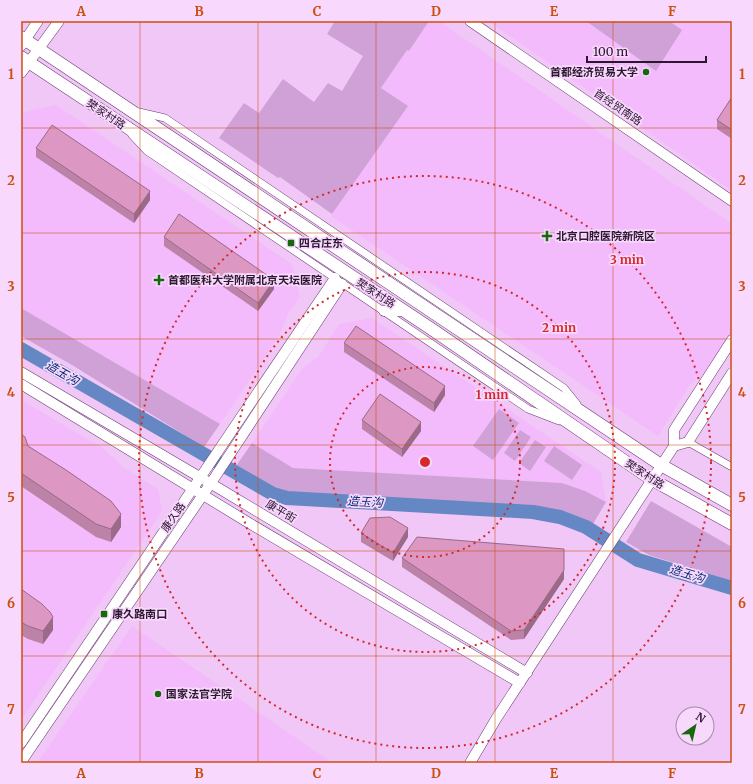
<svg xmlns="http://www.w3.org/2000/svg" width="753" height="784" viewBox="0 0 753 784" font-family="Merriweather,'Noto Sans SC',serif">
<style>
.built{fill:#f3bafc}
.green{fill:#cfa1d7}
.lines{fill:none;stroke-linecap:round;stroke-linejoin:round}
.river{stroke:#6587c3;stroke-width:14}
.street-casing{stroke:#693d71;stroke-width:8}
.secondary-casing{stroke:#693d71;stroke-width:11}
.primary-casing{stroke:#693d71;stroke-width:13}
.street{stroke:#fff;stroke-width:7}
.secondary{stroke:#fff;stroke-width:10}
.primary{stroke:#fff;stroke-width:12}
.wall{fill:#bd82a7}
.shaded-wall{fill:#9a6a88}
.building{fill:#dc97c2;stroke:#9a6a88}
.grid{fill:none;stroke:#cc4f11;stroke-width:1;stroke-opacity:0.55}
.ring{fill:none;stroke:#d62828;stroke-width:2;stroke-dasharray:2 4}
.poi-dot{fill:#16680a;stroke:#f8d9fd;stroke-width:1.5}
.labels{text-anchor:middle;stroke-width:3.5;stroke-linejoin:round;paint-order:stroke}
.poi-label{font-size:11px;font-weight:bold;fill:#2b172e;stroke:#f8d9fd;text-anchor:start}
.street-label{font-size:11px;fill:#2b172e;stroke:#f8d9fd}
.water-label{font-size:12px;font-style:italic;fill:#052b73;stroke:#f8d9fd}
.centre{fill:#d62828;stroke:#f8d9fd;stroke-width:2}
.ring-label{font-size:12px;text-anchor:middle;font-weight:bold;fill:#d62828;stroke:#f8d9fd;stroke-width:3.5;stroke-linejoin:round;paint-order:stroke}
.neatline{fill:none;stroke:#cc4f11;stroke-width:1.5}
.grid-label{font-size:13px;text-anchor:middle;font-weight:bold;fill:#cc4f11}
</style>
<rect width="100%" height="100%" fill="#f1c7f8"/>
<g class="built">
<polygon points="429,21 439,21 732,224 732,331 707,370 689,386 658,436 331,216 407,106 381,88 407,50 409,51"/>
<polygon points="488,21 732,21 732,191 634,122"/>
<polygon points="56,105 292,264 300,297 288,314 279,336 220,424 21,308 21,117 24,112"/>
<polygon points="372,318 601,472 606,502 585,491 562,483 293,468 252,443 302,369 318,357 339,324"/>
<polygon points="21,400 103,448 123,467 158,489 162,511 21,720"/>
<polygon points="132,626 333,763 37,763"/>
</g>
<g class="green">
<polygon points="335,21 429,21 409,51 407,50 381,88 408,106 332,214 280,177 278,178 219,138 244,103 259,113 283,79 314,102 328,83 342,91 363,56 327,34"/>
<polygon points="586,21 669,21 682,30 656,71"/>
<polygon points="21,308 220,424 204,447 72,365 21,336"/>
<polygon points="499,409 519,423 493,460 473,446"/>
<polygon points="520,430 531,437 515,461 504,453"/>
<polygon points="535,440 546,447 530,471 519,463"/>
<polygon points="252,443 293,468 562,483 585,491 606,502 593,524 560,511 542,507 288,493 277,489 236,466"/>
<polygon points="554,446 582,465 572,480 544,461"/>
<polygon points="651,501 732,547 732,581 649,555 626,542"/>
</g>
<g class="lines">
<polyline class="river" points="21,349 273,494 287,498 533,512 560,517 586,527 638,560 732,588"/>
<defs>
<g id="street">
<polyline points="139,112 165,118 564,388 577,404"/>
<polyline points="132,135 147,151 528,409 559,421"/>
<polyline points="688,442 732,467"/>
</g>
<g id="secondary">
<polyline points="470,21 732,201"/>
<polyline points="21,46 38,21"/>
<polyline points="21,73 59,21"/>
<polyline points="384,311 404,311"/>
<polyline points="21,372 220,489 527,673"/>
<polyline points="21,384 249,523 520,683"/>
<polyline points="674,446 688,442 732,373"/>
<polyline points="21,743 335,278"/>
<polyline points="21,762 213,480 342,284"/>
<polyline points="470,763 496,719 674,446 674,430 732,340"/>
</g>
<g id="primary">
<polyline points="21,37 661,465 732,505"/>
<polyline points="21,57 430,328 651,479 732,524"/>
</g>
</defs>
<use href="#street" class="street-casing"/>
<use href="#secondary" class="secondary-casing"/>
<use href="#primary" class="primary-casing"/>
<use href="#street" class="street"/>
<use href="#secondary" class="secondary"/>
<use href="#primary" class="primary"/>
</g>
<g class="wall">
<polygon points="732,97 732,139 717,129 717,120"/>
<polygon points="36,148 150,200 134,223 36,157"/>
<polygon points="164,237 274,289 258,311 164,246"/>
<polygon points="344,343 445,395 434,412 344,352"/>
<polygon points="362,420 421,431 402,457 362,429"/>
<polygon points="21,434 28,446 121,527 111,542 96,537 21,486"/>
<polygon points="361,533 408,537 393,561 361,542"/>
<polygon points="402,558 564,579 524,639 511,640 402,567"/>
<polygon points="21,589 53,630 43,644 28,639 21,635"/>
</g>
<g class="shaded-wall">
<polygon points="150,191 150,200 134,223 134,214"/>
<polygon points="274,280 274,289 258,311 258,303"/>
<polygon points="445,386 445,395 434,412 434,403"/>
<polygon points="421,422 421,431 402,457 402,449"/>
<polygon points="121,514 121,527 111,542 111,529"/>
<polygon points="408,528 408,537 393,561 393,553"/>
<polygon points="564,570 564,579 524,639 524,630"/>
<polygon points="53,617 53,630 43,644 43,631"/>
</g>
<g class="building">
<polygon points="732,97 732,130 717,120"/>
<polygon points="52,125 150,191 134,214 36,148"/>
<polygon points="179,214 274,280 258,303 164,237"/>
<polygon points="356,326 445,386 434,403 344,343"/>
<polygon points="380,394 421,422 402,449 362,420"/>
<polygon points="21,434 25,437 28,446 66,470 111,501 121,514 111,529 96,524 21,473"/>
<polygon points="390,517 408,528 393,553 361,533 370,518"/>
<polygon points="417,537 564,549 564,570 524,630 511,631 402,558"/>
<polygon points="21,589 42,604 50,612 53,617 43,631 28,626 21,622"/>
</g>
<path class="grid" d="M140,21v742M258,21v742M376,21v742M495,21v742M613,21v742M21,128h711M21,233h711M21,339h711M21,445h711M21,551h711M21,656h711"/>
<g class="ring">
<circle cx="425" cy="462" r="95"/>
<circle cx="425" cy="462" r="190"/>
<circle cx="425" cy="462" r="286"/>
</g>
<g class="poi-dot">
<circle cx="646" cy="72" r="4"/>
<path d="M545 230h4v4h4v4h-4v4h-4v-4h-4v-4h4z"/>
<rect x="287" y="239" width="8" height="8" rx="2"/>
<path d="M157 274h4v4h4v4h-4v4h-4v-4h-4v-4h4z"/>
<rect x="100" y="610" width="8" height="8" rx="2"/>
<circle cx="158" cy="694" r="4"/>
</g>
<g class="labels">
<g class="poi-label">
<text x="638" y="76" text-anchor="end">首都经济贸易大学</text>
<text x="556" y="240">北京口腔医院新院区</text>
<text x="299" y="247">四合庄东</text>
<text x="168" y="284">首都医科大学附属北京天坛医院</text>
<text x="112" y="618">康久路南口</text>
<text x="166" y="698">国家法官学院</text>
</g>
<g class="street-label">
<text transform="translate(618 107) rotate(34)" y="4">首经贸南路</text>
<text transform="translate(106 114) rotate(34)" y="4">樊家村路</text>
<text transform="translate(376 293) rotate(33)" y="4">樊家村路</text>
<text transform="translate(645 474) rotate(33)" y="4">樊家村路</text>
<text transform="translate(281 511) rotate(31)" y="4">康平街</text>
<text transform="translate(173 517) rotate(-56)" y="4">康久路</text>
</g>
<g class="water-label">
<text transform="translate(62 373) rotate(30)" y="4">造玉沟</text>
<text transform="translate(365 502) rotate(3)" y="4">造玉沟</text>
<text transform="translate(687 574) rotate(17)" y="4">造玉沟</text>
</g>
</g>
<circle cx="425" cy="462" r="6" class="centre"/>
<g class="ring-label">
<text x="627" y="264">3 min</text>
<text x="559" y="332">2 min</text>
<text x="492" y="399">1 min</text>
</g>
<rect width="753" height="784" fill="none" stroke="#f8d9fd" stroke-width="44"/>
<g transform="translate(695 726) rotate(34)"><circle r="19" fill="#f8d9fd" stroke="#a68baa"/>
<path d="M0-3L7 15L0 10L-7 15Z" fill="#16680a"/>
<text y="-6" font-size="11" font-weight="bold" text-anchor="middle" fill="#2b172e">N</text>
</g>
<path d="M587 56v6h119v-6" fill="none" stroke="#2b172e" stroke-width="2"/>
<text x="593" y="56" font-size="12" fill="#2b172e" stroke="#f8d9fd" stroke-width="3" paint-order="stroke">100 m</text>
<rect x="22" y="22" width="709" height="740" class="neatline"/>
<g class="grid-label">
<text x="81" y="16">A</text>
<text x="199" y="16">B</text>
<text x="317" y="16">C</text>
<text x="436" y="16">D</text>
<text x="554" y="16">E</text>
<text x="672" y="16">F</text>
<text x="11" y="79">1</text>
<text x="742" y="79">1</text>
<text x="11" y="185">2</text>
<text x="742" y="185">2</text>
<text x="11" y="291">3</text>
<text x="742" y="291">3</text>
<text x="11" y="397">4</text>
<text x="742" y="397">4</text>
<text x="11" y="502">5</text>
<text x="742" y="502">5</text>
<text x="11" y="608">6</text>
<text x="742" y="608">6</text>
<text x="11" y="714">7</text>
<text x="742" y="714">7</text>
<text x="81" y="778">A</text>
<text x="199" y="778">B</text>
<text x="317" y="778">C</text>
<text x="436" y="778">D</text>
<text x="554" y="778">E</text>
<text x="672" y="778">F</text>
</g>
</svg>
